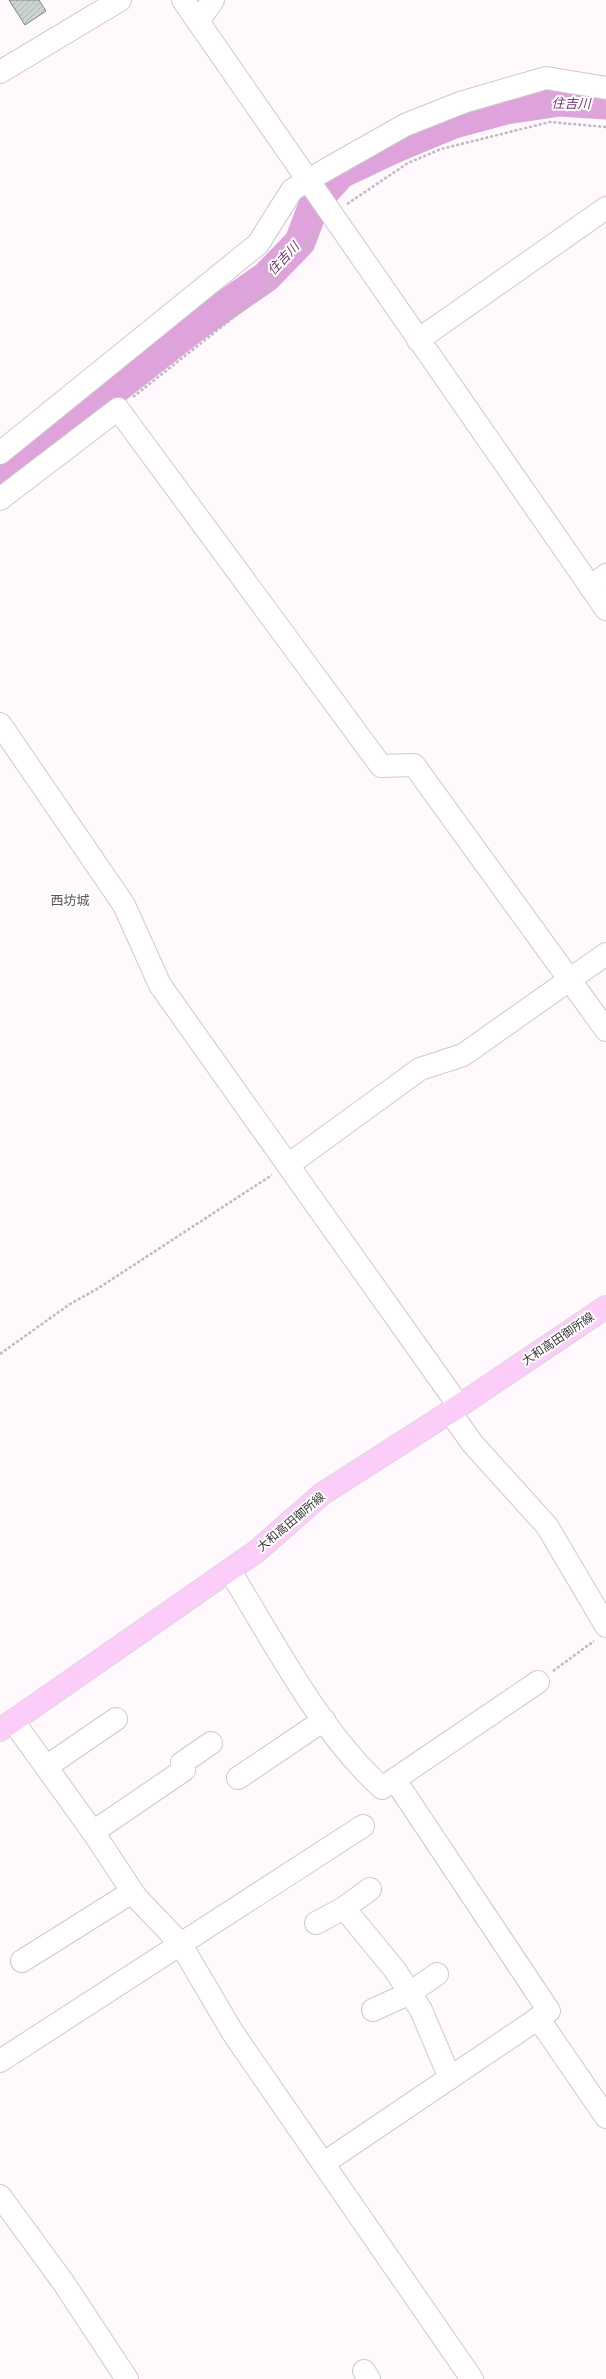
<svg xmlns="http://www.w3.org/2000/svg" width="606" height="2379" viewBox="0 0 606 2379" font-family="Roboto,'Noto Sans JP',sans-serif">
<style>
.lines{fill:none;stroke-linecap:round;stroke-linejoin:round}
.river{stroke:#dda3da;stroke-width:31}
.building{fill:url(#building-hatch);stroke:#7e8683}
.minor-casing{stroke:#cfc9ce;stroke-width:24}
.major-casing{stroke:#d8d7d8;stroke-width:24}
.path{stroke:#bfbabe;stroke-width:2.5;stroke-dasharray:3 2;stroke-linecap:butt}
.minor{stroke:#fff;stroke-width:22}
.major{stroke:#fdcdfa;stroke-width:22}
.labels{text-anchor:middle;stroke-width:4;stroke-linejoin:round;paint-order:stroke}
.street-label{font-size:12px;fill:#3a383a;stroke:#fff}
.water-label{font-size:13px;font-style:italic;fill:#773376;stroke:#fff}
.neighbourhood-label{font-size:13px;fill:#5b565b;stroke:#fff}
</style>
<defs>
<pattern id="building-hatch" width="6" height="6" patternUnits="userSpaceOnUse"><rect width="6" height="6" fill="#cbd4d1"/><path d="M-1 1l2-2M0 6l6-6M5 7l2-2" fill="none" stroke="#afb7b4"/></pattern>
</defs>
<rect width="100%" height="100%" fill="#fff9fe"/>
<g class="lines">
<polyline class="river" points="0,479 194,327 266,277 300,242 315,202 341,173 394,148 454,123 506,109 560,101 606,104"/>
</g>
<polygon class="building" points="9,0 39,0 46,11 25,25"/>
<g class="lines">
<defs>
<g id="minor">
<polyline points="183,0 606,609"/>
<polyline points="198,22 213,0"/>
<polyline points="0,72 120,0"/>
<polyline points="418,340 606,208"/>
<polyline points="0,453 258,244 292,190 308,180 405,125 463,102 546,78 606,88"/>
<polyline points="0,499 118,409 381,766 414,765 606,1030"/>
<polyline points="590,587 606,575"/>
<polyline points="0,724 124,905 160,985 459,1406"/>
<polyline points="288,1165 420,1069 463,1055 606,954"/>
<polyline points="450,1412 472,1443 547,1526 606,1626"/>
<path d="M230,1571c44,71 90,161 152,217l156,-106"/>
<polyline points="13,1721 93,1832 136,1897 180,1943 233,2033 472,2379"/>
<polyline points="46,1767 116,1719"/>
<polyline points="238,1778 324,1720"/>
<polyline points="93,1832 184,1770 182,1763 211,1743"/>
<polyline points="344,1908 395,1970 421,2010 450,2078"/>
<polyline points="316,1923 344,1908 370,1889"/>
<polyline points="22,1961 132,1892"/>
<polyline points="373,2010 410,1993 437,1974"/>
<polyline points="538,2018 606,2117"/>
<polyline points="0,2061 363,1826"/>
<polyline points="324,2163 549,2011 395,1780"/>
<polyline points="0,2196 63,2282 127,2379"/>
<polyline points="364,2371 369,2379"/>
</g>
<polyline id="major" points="0,1730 257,1551 322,1494 450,1412 606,1307"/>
</defs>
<use href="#minor" class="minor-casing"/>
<use href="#major" class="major-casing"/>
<g class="path">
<polyline points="347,204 408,163 441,149 550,122 606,127"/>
<polyline points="133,397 258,298 318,229"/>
<polyline points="0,1354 70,1304 97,1289 272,1175"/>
<polyline points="553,1671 594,1641"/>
</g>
<use href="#minor" class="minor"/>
<use href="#major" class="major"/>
</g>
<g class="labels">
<g class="street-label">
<text transform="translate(558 1339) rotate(-34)" y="4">大和高田御所線</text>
<text transform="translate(291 1522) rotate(-40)" y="4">大和高田御所線</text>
</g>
<g class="water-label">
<text transform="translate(571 103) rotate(1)" y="5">住吉川</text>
<text transform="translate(283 258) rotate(-47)" y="5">住吉川</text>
</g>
<g class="neighbourhood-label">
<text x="70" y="905">西坊城</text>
</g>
</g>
</svg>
